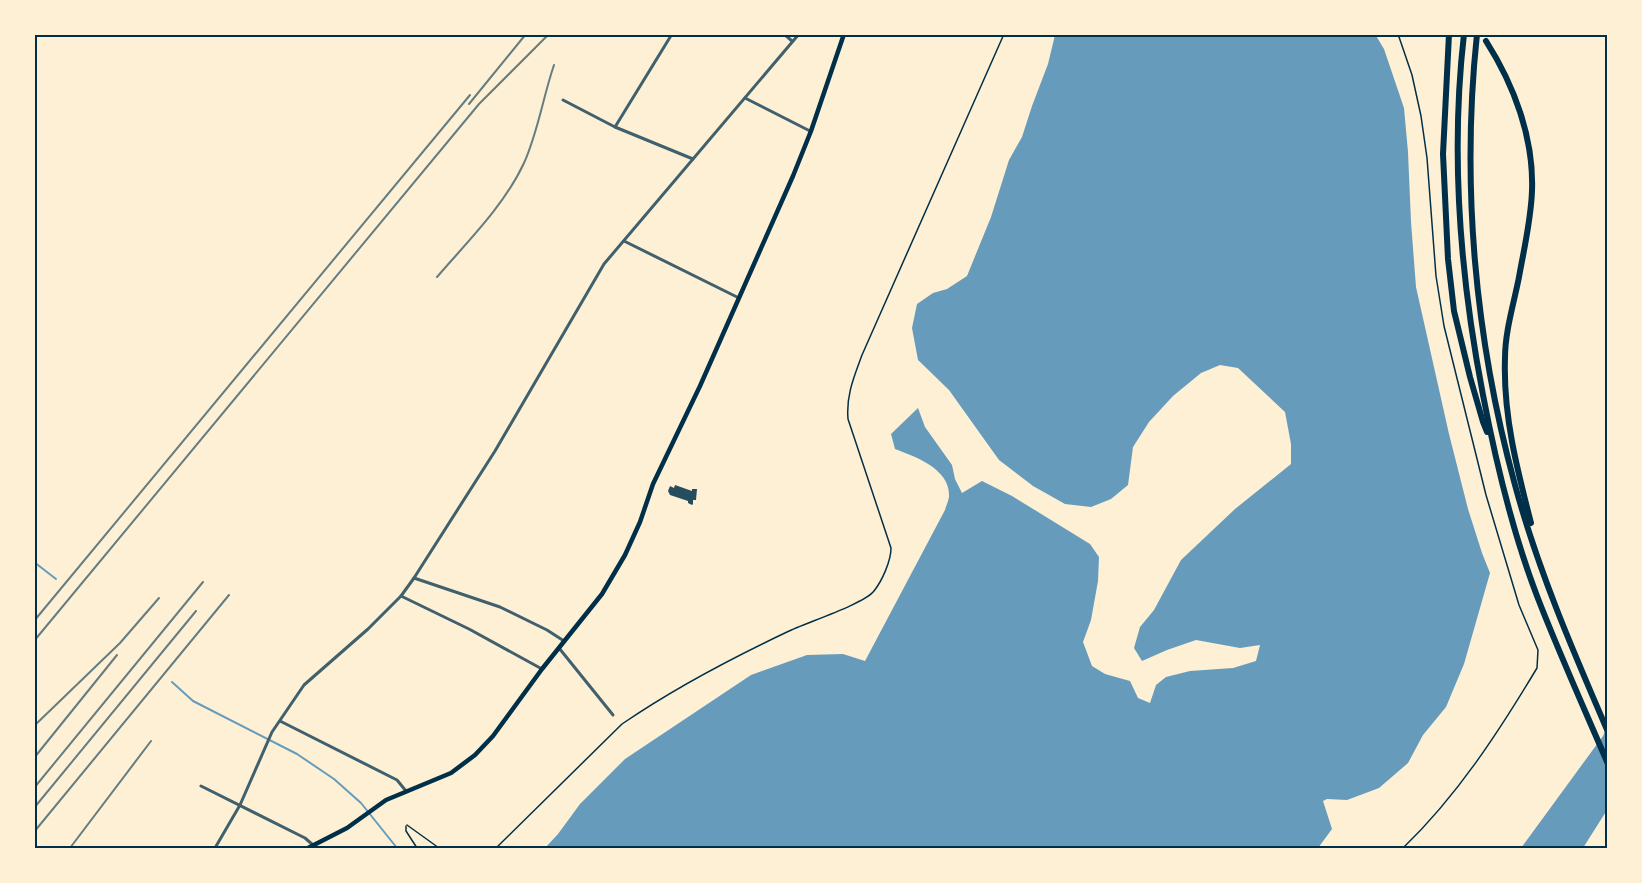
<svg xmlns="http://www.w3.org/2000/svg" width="1642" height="883" viewBox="0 0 1642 883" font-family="'Titillium Web',sans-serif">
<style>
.water{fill:#669bbc}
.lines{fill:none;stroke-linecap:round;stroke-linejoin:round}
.stream{stroke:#669bbc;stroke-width:2}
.building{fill:#264d5e}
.path{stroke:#003049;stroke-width:1.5}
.minor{stroke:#3f606c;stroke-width:3}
.secondary{stroke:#003049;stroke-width:4.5}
.motorway{stroke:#003049;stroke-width:6}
.rail{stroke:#657d81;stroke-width:2}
.neatline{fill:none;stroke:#003049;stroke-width:2}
</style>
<rect width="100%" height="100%" fill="#fdf0d5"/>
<g class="water">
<path d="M1055,35l320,-1 9,15 20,59 4,44 3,70 5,65 33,147 19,75 14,44 8,20 -26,91 -18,43 -23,28 -15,28 -29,25 -32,12 -20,-1 -4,2 9,28 -14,19h-773l13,-14 22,-30 45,-45 126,-84 56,-20 36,-1 22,7 80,-151c1,-4 4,-10 4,-14 1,-27 -33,-39 -54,-47l-4,-15 27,-26 7,19 27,38 3,14 7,14 20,-12 30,15 78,48 9,13 -1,24 -7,39 -8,22 9,24 13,8 25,7 8,17 12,5 6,-18 10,-8 24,-6 43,-3 23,-7 4,-16 -20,3 -44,-8 -29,10 -25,11 -8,-13 6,-21 14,-17 27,-50 54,-51 56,-45v-20l-6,-32 -47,-44 -18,-3 -19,8 -28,23 -24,26 -16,25 -5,38 -17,14 -20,8 -26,-3 -32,-18 -34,-26 -50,-70 -31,-30 -6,-32 5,-24 16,-11 14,-4 20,-13 24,-59 18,-57 13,-23 10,-31 16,-42z"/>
<polygon points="1607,725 1607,810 1583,848 1521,848 1603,736"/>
</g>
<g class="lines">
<g class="stream">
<polyline points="34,562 56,579"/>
<polyline points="172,682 193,701 297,754 334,779 361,803 397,848"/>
</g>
</g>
<polygon class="building" points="675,485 692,491 692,489 697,489 696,500 693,500 693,504 692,505 688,503 688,501 670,495 668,491 670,486 674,488"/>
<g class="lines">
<g class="path">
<path d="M1398,34l14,41 9,41 6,42 9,118 8,50 42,169 33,110 19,45 -1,18c-39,65 -80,128 -134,180"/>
<polyline points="407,825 439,848"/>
<polyline points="406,826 406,831 417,848"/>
<path d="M496,848l126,-124c51,-35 110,-66 165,-92 18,-9 77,-28 87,-41 8,-10 17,-30 17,-43l-43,-129c-2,-24 6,-42 14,-64l142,-321"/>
</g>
<g class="minor">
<polyline points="784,34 792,41"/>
<polyline points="745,98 810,131"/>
<polyline points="563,100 615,127 693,159"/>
<polyline points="615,127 672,34"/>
<polyline points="624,241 739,298"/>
<polyline points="414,578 500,607 547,630 564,641"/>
<polyline points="401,596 469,629 542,669"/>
<polyline points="559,648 613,715"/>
<polyline points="280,721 397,780 406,791"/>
<polyline points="201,786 305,838 313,845"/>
<polyline points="215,848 240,805 272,732 304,685 368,629 401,596 414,578 495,451 604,264 799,34"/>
</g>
<polyline class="secondary" points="308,848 347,828 386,800 451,773 475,755 493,736 542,669 602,594 625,555 640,522 653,484 700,386 793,176 811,131 844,34"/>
<g class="motorway">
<polyline points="1449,34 1443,154 1448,259 1454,311 1470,377 1483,422 1487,432"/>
<path d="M1464,34c-14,121 -4,242 19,361 13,68 29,136 54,201 22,57 47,112 71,168"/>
<path d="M1477,34c-16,151 -2,305 38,451 23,85 58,166 93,247"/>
<path d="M1486,41c28,44 48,97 46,150 -1,29 -8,58 -13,86 -5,26 -14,54 -14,81 -2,57 12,111 26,165"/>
</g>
<g class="rail">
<polyline points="469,104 526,34"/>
<path d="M437,277c30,-35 67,-71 87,-114 14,-31 19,-66 30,-98"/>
<polyline points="34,621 470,95"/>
<polyline points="34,641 479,104 549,34"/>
<polyline points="34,726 120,643 159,598"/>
<polyline points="34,758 117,655"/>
<polyline points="34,788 203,582"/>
<polyline points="34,808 196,611"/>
<polyline points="34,832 229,595"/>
<polyline points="70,848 151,741"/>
</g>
</g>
<rect width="1642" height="883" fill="none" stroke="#fdf0d5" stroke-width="72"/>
<rect x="36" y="36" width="1570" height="811" class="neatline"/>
</svg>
